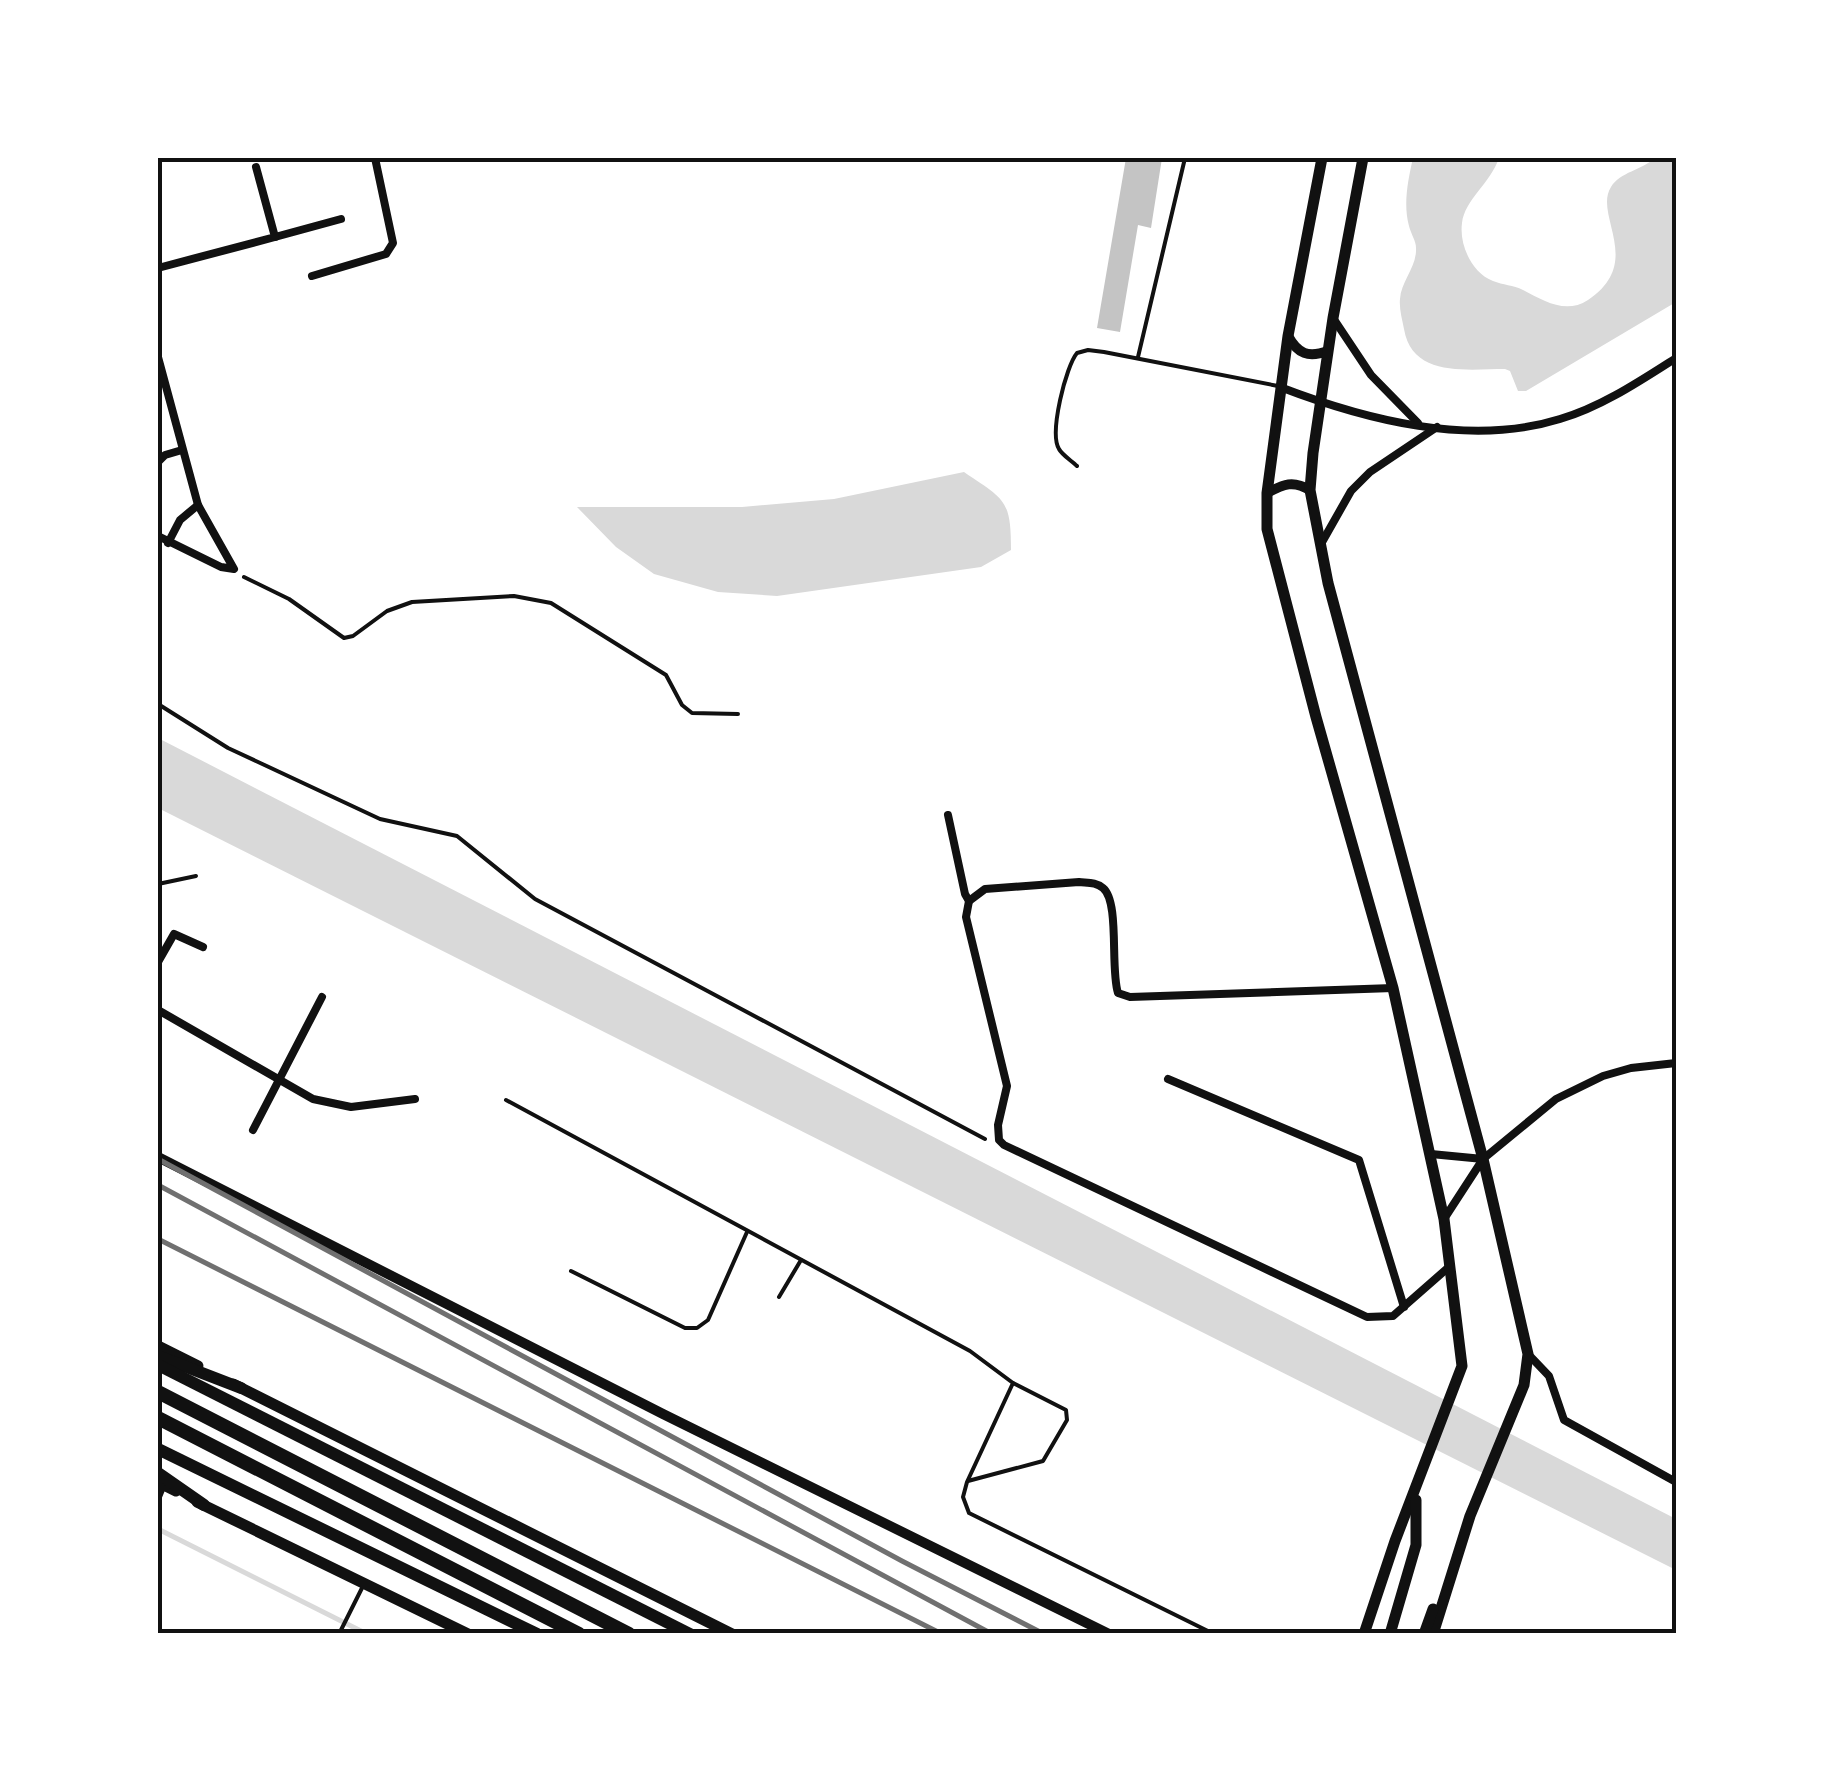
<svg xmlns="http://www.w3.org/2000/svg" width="1834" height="1791" viewBox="0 0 1834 1791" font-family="'Asap Condensed',sans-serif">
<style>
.water{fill:#d9d9d9}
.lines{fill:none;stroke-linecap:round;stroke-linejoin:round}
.stream{stroke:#d9d9d9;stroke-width:5}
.building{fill:#c4c4c4}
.path{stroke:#111;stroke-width:4}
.service{stroke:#111;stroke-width:4}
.minor{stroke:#111;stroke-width:8}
.tertiary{stroke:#111;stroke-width:10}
.secondary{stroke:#111;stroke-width:11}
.trunk{stroke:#111;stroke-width:12}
.motorway{stroke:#111;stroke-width:14}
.rail{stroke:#707070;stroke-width:5}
.neatline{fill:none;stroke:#111;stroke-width:4}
</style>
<rect width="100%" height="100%" fill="#fff"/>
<g class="water">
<path d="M1413,158h86c-9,26 -34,41 -37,65 -3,22 10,50 31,58 10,4 20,4 30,9 20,10 42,25 65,10 57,-38 5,-85 23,-113 9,-15 31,-17 44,-29h21v144l-150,89h-8l-8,-20 -5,-2c-37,0 -93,9 -101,-40 -2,-10 -5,-21 -4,-30 1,-18 17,-32 16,-51 0,-7 -5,-14 -7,-22 -6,-22 -1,-46 4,-68z"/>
<path d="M964,472c41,28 47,27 47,78l-30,17 -204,29 -59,-4 -64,-18 -38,-27 -39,-40h165l92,-8z"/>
<polygon points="158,738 1676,1519 1676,1570 158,808"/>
</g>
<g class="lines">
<polyline class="stream" points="158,1529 367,1634"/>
</g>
<polygon class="building" points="1126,158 1162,158 1151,228 1138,225 1120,332 1097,328"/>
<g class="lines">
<g class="path">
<polyline points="244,577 289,599 344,638 353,636 387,611 412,602 514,596 551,603 666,675 682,705 692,713 738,714"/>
<polyline points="158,704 228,748 380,819 457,836 535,899 985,1139"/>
</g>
<g class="service">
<polyline points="1138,357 1185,158"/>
<path d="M1077,466c-5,-5 -15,-11 -18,-17 -10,-16 7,-83 18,-96l11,-3 16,2 174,34"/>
<polyline points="158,884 196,876"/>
<polyline points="506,1100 970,1351 1013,1383 967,1482 963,1497 969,1513 1214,1634"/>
<polyline points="571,1271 685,1328 697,1328 708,1320 747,1232"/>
<polyline points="779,1297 801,1260"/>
<polyline points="968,1481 1043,1461 1067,1420 1066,1410 1013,1383"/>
<polyline points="158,1502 163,1490"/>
<polyline points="339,1634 363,1586"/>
</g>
<g class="minor">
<polyline points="275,237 341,219"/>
<polyline points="158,268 275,237 256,167"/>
<polyline points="312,276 386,254 393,243 375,158"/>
<polyline points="1333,318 1371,375 1418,423"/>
<polyline points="158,357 198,505 234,569 221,567 158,536"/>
<path d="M1280,387c86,33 190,60 280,32 41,-12 80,-38 116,-61"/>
<polyline points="158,462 165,455 182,450"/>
<polyline points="168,543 180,520 198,505"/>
<polyline points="1321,544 1351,491 1370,472 1437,427"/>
<polyline points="948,815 965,894 969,901 966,917 1007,1086 998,1125 999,1140 1004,1145 1367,1317 1393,1316 1450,1266"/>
<path d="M969,901l16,-12 94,-7c9,1 17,0 24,6 17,14 7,81 15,105l12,4 263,-9"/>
<polyline points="158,962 174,934 203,947"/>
<polyline points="158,1010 313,1099 351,1107 415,1099"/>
<polyline points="1168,1079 1359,1160 1404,1307"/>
<polyline points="253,1130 322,997"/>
<polyline points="1431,1154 1483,1159"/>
<polyline points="1444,1219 1483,1159 1556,1099 1603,1076 1631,1068 1676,1063"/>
<polyline points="1528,1354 1549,1376 1564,1420 1676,1482"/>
</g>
<g class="tertiary">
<path d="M1288,336c10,18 20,22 40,15"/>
<path d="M1267,493c17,-9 26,-13 43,-3"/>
<polyline points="158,1157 663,1414 1109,1634"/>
</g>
<g class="secondary">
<polyline points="1322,158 1288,336 1267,493 1267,529 1316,717 1393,988 1444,1219 1462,1366 1395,1541 1364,1634"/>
<polyline points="1363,158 1333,318 1313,453 1310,490 1328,583 1483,1159 1528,1354 1524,1385 1470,1516 1433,1634"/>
<polyline points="158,1346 198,1366"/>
<polyline points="233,1384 732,1634"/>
<polyline points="158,1482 176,1491"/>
<polyline points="197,1502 468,1634"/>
<polyline points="1390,1634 1416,1545 1416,1500"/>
<polyline points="1424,1634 1433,1609"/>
</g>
<g class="trunk">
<polyline points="158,1356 241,1388"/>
<polyline points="158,1365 690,1634"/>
<polyline points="158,1449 537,1634"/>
<polyline points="158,1473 204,1505"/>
</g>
<g class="motorway">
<polyline points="158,1392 629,1634"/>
<polyline points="158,1418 579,1634"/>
</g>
<g class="rail">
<polyline points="158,1159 902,1561 1044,1634"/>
<polyline points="158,1185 992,1634"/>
<polyline points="158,1239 942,1634"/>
</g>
</g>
<rect width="1834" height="1791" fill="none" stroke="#ffffff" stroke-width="320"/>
<rect x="160" y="160" width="1514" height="1471" class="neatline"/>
</svg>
